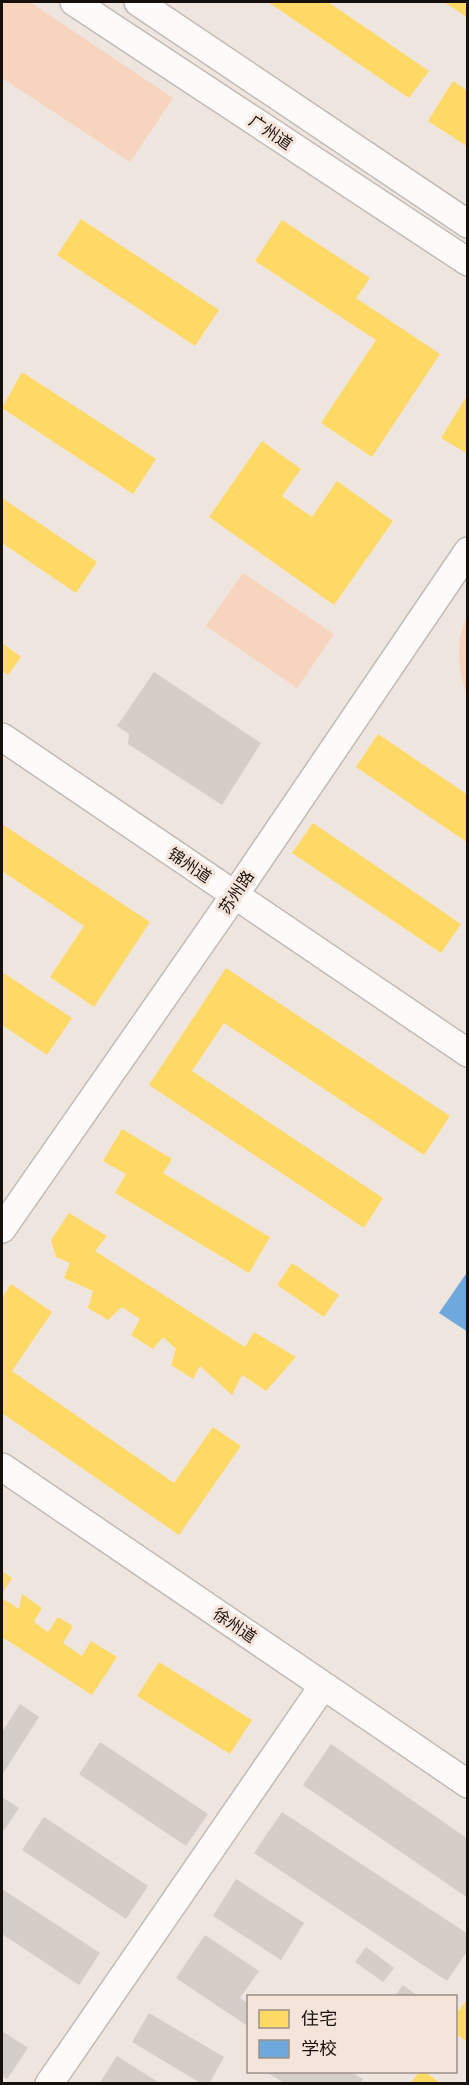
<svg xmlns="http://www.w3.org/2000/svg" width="469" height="2085" viewBox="0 0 469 2085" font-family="Literata,'Noto Sans SC',serif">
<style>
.green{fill:#f7d4bd}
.homes{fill:#ffd966}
.schools{fill:#6fa8dc}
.building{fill:#d5cdc8}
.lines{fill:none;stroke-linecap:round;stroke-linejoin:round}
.minor-casing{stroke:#c1bab5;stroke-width:30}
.minor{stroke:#fdfbfa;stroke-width:27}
.labels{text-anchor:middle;stroke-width:6;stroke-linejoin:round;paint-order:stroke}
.street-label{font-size:16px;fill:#17110e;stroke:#f5e4d9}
</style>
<rect width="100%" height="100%" fill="#efe5df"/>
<g class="green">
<polygon points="2,2 30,2 173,98 130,162 2,78"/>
<polygon points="243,573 334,634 297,688 206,626"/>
<path d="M467,617v78c-9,-24 -12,-54 0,-78z"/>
</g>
<g class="homes">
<polygon points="268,2 328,2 429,71 409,98"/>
<polygon points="444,2 468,2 468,18"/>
<polygon points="453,81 468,91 468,147 428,121"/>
<polygon points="81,219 219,310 195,346 57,255"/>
<polygon points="282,220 370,278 356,298 440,354 372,457 321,423 376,340 255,261"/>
<polygon points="22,372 156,459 133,494 2,408"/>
<polygon points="468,394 468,454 441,438"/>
<polygon points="262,441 301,469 282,496 312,517 337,481 393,521 334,605 209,517"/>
<polygon points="2,498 97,562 76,593 2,543"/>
<polygon points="2,643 21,657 8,675 2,671"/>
<polygon points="378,734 468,795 468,843 356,767"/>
<polygon points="313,823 461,924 441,953 292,853"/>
<polygon points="2,824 150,922 94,1007 50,977 84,926 2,871"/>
<polygon points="226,968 450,1116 424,1155 224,1023 192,1071 383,1198 364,1228 149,1085"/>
<polygon points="2,972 72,1018 47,1055 2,1025"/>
<polygon points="122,1129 172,1159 163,1173 270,1237 249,1273 115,1193 126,1174 103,1161"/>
<polygon points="69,1213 107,1236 95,1251 245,1347 254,1332 296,1357 266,1391 242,1375 232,1395 200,1366 193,1379 171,1365 176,1349 163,1337 153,1349 131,1335 140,1319 122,1307 108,1320 88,1308 93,1291 64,1278 70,1263 56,1257 51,1240"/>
<polygon points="292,1263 339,1295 324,1317 277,1285"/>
<polygon points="11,1284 52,1312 12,1371 174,1483 213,1427 241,1446 179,1535 2,1413 2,1298"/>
<polygon points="2,1571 12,1578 2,1594"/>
<polygon points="22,1594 42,1608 34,1622 48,1632 58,1617 73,1626 63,1643 82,1656 91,1641 117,1657 92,1695 2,1637 2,1598 19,1609"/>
<polygon points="159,1662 252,1720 230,1754 137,1696"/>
<polygon points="468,1998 468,2042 456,2034 456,2014"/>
<polygon points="419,2072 425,2072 442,2084 410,2084"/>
</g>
<polygon class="schools" points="468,1271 468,1332 439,1313"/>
<g class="building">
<polygon points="154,672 261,743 222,805 128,744 129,734 117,726"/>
<polygon points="20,1704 39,1717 2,1775 2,1732"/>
<polygon points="100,1742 208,1814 186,1846 79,1774"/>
<polygon points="331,1744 468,1839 468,1898 303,1785"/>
<polygon points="2,1797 19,1808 3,1832 2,1831"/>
<polygon points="282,1812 468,1934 468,1950 447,1981 254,1853"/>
<polygon points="44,1817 148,1886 126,1919 22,1850"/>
<polygon points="236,1879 304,1923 281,1960 213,1916"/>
<polygon points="2,1889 100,1953 79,1985 2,1934"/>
<polygon points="205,1935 259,1971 240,1998 249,2004 249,2027 176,1978"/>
<polygon points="366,1947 394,1968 383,1982 355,1962"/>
<polygon points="403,1985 418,1996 395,1996"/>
<polygon points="149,2013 224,2057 209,2084 202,2084 132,2042"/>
<polygon points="2,2031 28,2048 7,2079 2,2076"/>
<polygon points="117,2056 161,2084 99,2084"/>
<polygon points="266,2072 351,2072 363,2079 360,2084 286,2084"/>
</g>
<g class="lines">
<defs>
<g id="minor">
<polyline points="74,2 468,262"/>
<polyline points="138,2 468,224"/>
<polyline points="2,737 468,1053"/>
<polyline points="2,1229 234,896 468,551"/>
<polyline points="2,1467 468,1784"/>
<polyline points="49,2084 323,1686"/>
</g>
</defs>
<use href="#minor" class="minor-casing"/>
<use href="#minor" class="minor"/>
</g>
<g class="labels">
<g class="street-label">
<text transform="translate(271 132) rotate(34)" y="6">广州道</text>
<text transform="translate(190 865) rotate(34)" y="6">锦州道</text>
<text transform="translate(236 892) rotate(-56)" y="6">苏州路</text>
<text transform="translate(235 1625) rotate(34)" y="6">徐州道</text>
</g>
</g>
<rect width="469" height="2085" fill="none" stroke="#17110e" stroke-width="6"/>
<rect x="247" y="1995" width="210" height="78" fill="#f5e4d9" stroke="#9c9088" stroke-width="1.5"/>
<rect x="259" y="2010" width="30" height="18" fill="#ffd966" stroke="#9c9088" stroke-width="1.5"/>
<text x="301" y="2025" font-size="18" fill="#17110e">住宅</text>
<rect x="259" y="2040" width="30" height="18" fill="#6fa8dc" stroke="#9c9088" stroke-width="1.5"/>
<text x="301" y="2055" font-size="18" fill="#17110e">学校</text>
</svg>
